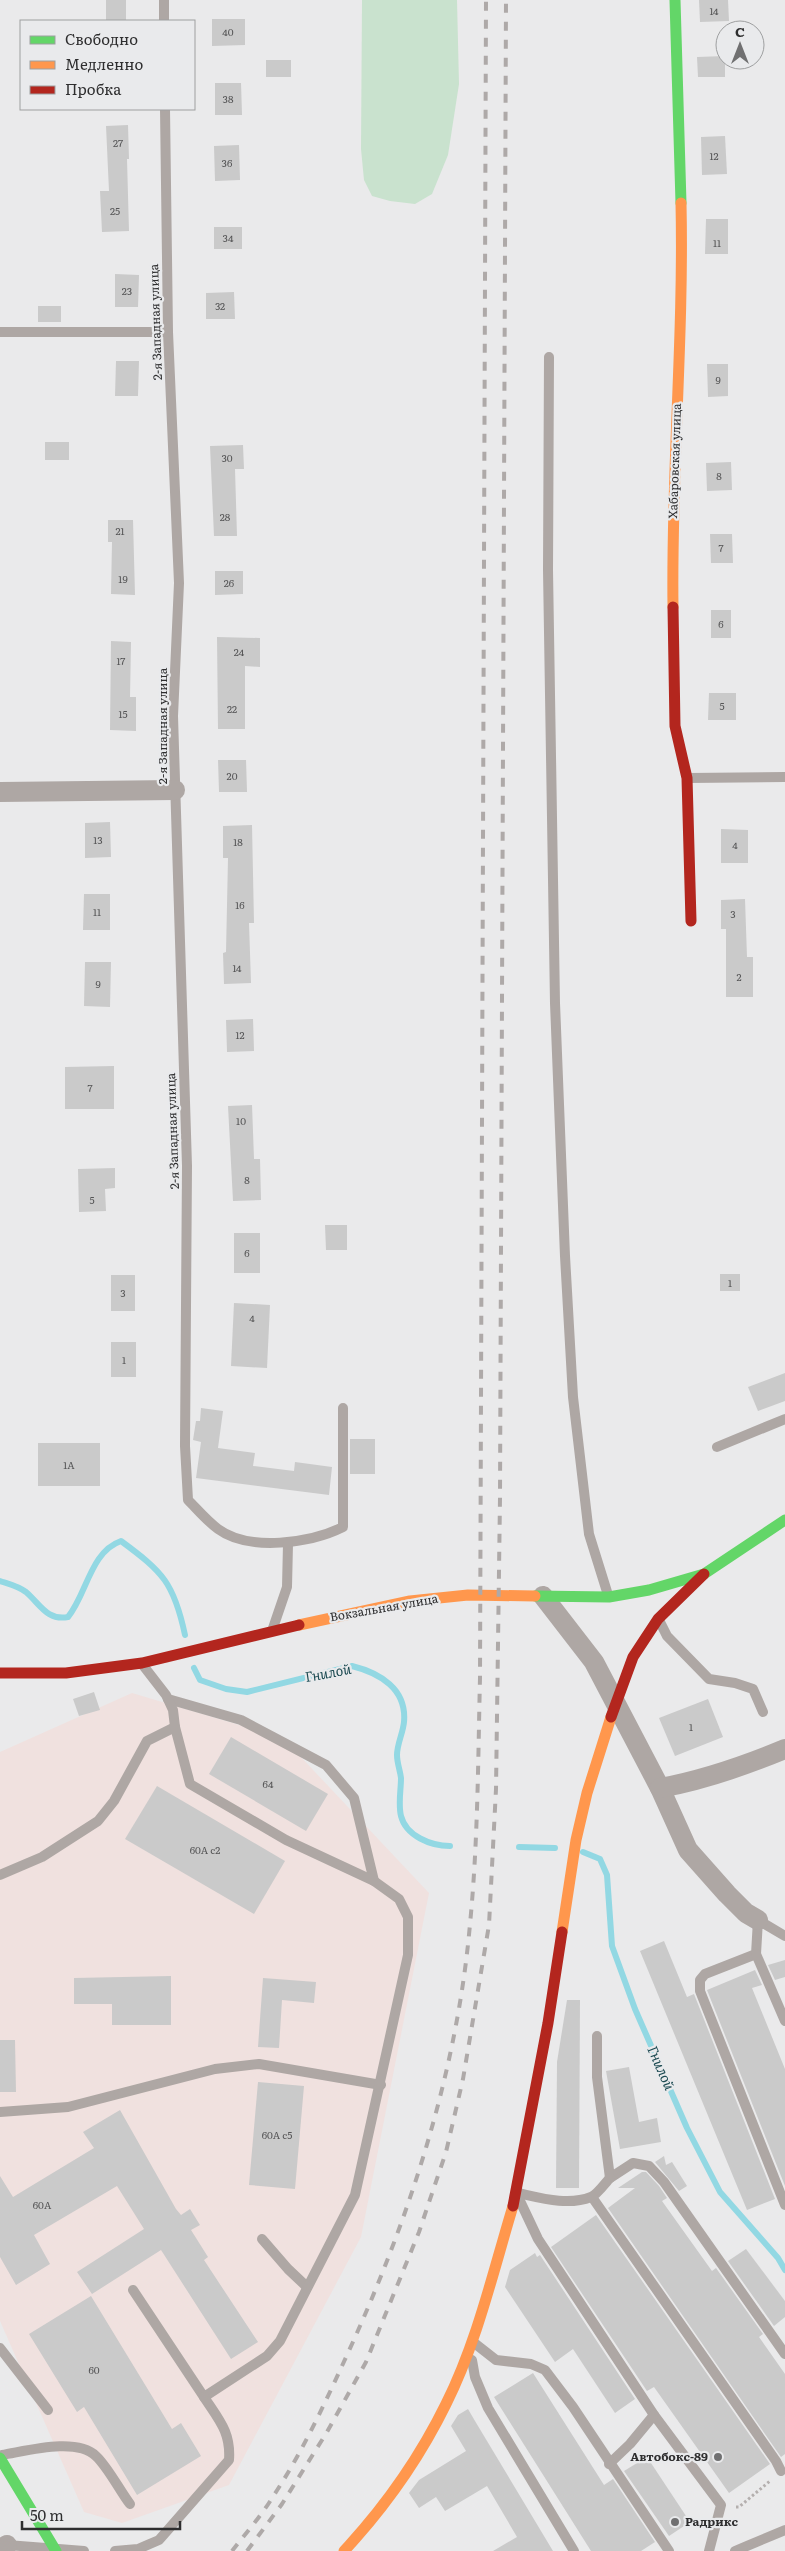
<svg xmlns="http://www.w3.org/2000/svg" width="785" height="2551" viewBox="0 0 785 2551" font-family="Literata,serif">
<style>
.industrial{fill:#f0e1df}
.green{fill:#c9e2ce}
.lines{fill:none;stroke-linecap:round;stroke-linejoin:round}
.stream{stroke:#92d8e3;stroke-width:6}
.building{fill:#cacaca}
.path{stroke:#b4afae;stroke-width:3;stroke-dasharray:2.5 2.5;stroke-linecap:butt}
.lane{stroke:#aea7a4;stroke-width:10}
.street{stroke:#aea7a4;stroke-width:20}
.fast{stroke:#63d668;stroke-width:11}
.slow{stroke:#ff974d;stroke-width:11}
.jam{stroke:#b3261e;stroke-width:11}
.rail{stroke:#aea9a8;stroke-width:4;stroke-dasharray:9 9;stroke-linecap:butt}
.poi-dot{fill:#707071;stroke:#e9eaec;stroke-width:2}
.labels{text-anchor:middle;stroke-width:4.5;stroke-linejoin:round;paint-order:stroke}
.number-label{font-size:10px;fill:#555556}
.street-label{font-size:12px;fill:#2e2e2f;stroke:#e9eaec}
.poi-label{font-size:12px;font-weight:bold;fill:#2e2e2f;stroke:#e9eaec;text-anchor:end}
.water-label{font-size:14px;font-style:italic;fill:#1d4b52;stroke:#e9eaec}
</style>
<rect width="100%" height="100%" fill="#eaeaeb"/>
<polygon class="industrial" points="132,1693 283,1738 429,1893 361,2237 229,2485 122,2523 84,2512 0,2321 0,1752"/>
<polygon class="green" points="362,0 457,0 459,84 448,155 432,194 415,204 390,201 372,196 364,180 361,149"/>
<g class="lines">
<g class="stream">
<path d="M0,1581c9,3 18,5 26,11 14,12 21,29 42,25 19,-23 22,-65 53,-76 42,31 53,42 64,94"/>
<path d="M194,1668l6,12 26,9 21,3 105,-26c28,7 55,23 52,56 -1,11 -7,22 -7,33 0,8 3,15 4,23 0,12 -3,26 0,38 5,20 30,30 49,30"/>
<polyline points="519,1847 555,1848"/>
<polyline points="583,1852 600,1859 607,1875 612,1946 635,2009 687,2128 720,2192 778,2258 785,2270"/>
</g>
</g>
<g class="building">
<rect x="106" y="0" width="20" height="21"/>
<polygon points="699,0 728,0 729,21 700,22"/>
<polygon points="212,19 245,19 245,45 212,46"/>
<polygon points="725,56 725,77 698,77 697,57"/>
<rect x="266" y="60" width="25" height="17"/>
<polygon points="215,83 241,83 242,115 215,115"/>
<polygon points="128,125 129,159 127,159 129,231 102,232 100,191 109,191 106,126"/>
<polygon points="725,136 727,174 702,175 701,137"/>
<polygon points="239,145 240,180 215,181 214,146"/>
<polygon points="706,219 728,219 728,254 705,254"/>
<rect x="214" y="227" width="28" height="22"/>
<polygon points="115,274 139,275 138,307 115,307"/>
<polygon points="234,292 235,319 206,319 206,293"/>
<rect x="38" y="306" width="23" height="16"/>
<polygon points="116,361 139,361 138,396 115,396"/>
<polygon points="707,364 728,364 728,396 708,397"/>
<rect x="45" y="442" width="24" height="18"/>
<polygon points="243,445 244,469 235,469 237,536 214,536 210,446"/>
<polygon points="731,462 732,490 707,491 706,463"/>
<polygon points="108,520 133,520 135,595 111,594 112,542 108,542"/>
<polygon points="710,534 732,534 733,563 711,563"/>
<polygon points="215,571 243,571 243,594 215,595"/>
<rect x="711" y="610" width="20" height="28"/>
<polygon points="217,637 260,638 260,667 245,666 245,729 218,729"/>
<polygon points="111,641 131,642 130,697 136,697 136,731 110,730"/>
<polygon points="709,693 736,693 736,720 708,720"/>
<polygon points="218,760 246,760 247,792 219,792"/>
<polygon points="110,822 111,857 85,858 85,823"/>
<polygon points="252,825 254,923 249,923 251,983 224,984 223,953 226,952 228,858 223,858 223,826"/>
<polygon points="721,829 748,830 748,863 721,863"/>
<polygon points="84,894 110,894 110,930 83,930"/>
<polygon points="745,899 747,957 753,957 753,997 726,997 726,929 721,929 721,900"/>
<polygon points="85,962 111,962 110,1007 84,1006"/>
<polygon points="253,1019 254,1051 227,1052 226,1020"/>
<polygon points="114,1066 114,1109 65,1109 65,1067"/>
<polygon points="252,1105 254,1159 260,1159 261,1200 233,1201 228,1106"/>
<polygon points="115,1168 115,1188 105,1189 106,1211 79,1212 78,1169"/>
<polygon points="325,1225 347,1225 347,1250 326,1250"/>
<rect x="234" y="1233" width="26" height="40"/>
<rect x="720" y="1274" width="20" height="17"/>
<rect x="111" y="1275" width="24" height="36"/>
<polygon points="234,1303 270,1305 267,1368 231,1366"/>
<rect x="111" y="1342" width="25" height="35"/>
<polygon points="785,1373 785,1401 758,1411 748,1387"/>
<polygon points="201,1408 223,1411 218,1448 255,1453 253,1466 294,1471 295,1462 332,1467 329,1495 196,1478 201,1442 193,1440 196,1421 200,1421"/>
<rect x="350" y="1439" width="25" height="35"/>
<rect x="38" y="1443" width="62" height="43"/>
<polygon points="94,1692 100,1710 79,1716 73,1699"/>
<polygon points="708,1699 723,1737 675,1756 659,1718"/>
<polygon points="231,1737 328,1794 306,1831 209,1774"/>
<polygon points="157,1786 285,1861 254,1914 125,1839"/>
<polygon points="664,1941 687,1997 694,1994 775,2199 747,2210 640,1951"/>
<polygon points="785,1960 785,1977 775,1980 768,1965"/>
<polygon points="755,1970 762,1985 752,1988 785,2069 785,2186 707,1990"/>
<polygon points="171,1976 171,2025 112,2025 112,2004 74,2004 74,1978"/>
<polygon points="263,1978 316,1982 314,2003 282,2000 279,2048 258,2047"/>
<polygon points="567,2000 580,2000 579,2188 556,2188 557,2062"/>
<polygon points="0,2040 15,2040 16,2092 0,2092"/>
<polygon points="629,2067 639,2122 657,2118 661,2142 620,2149 606,2071"/>
<polygon points="258,2082 304,2086 295,2189 249,2185"/>
<polygon points="120,2110 176,2209 181,2215 190,2209 200,2225 191,2230 208,2257 204,2260 258,2342 231,2359 161,2250 92,2294 77,2272 144,2229 117,2186 34,2235 50,2264 16,2285 0,2257 0,2176 13,2197 94,2148 83,2132"/>
<polygon points="664,2156 666,2165 672,2162 687,2186 679,2191 655,2162"/>
<polygon points="642,2172 646,2172 659,2186 667,2198 662,2201 712,2271 716,2268 763,2334 759,2337 785,2374 785,2454 781,2457 608,2208 635,2188 618,2188"/>
<polygon points="596,2215 770,2464 729,2493 654,2387 647,2391 551,2247"/>
<polygon points="746,2249 785,2301 785,2317 774,2326 728,2261"/>
<polygon points="535,2253 537,2257 540,2255 635,2399 615,2413 573,2349 555,2362 505,2287 510,2270"/>
<polygon points="91,2296 172,2429 181,2423 201,2456 137,2495 84,2407 77,2412 29,2334"/>
<polygon points="533,2373 604,2485 613,2479 655,2542 641,2551 591,2551 494,2397"/>
<polygon points="468,2409 475,2421 553,2551 493,2551 517,2537 487,2486 445,2511 436,2497 419,2508 409,2493 419,2480 466,2451 451,2426 458,2415"/>
<polygon points="647,2457 690,2522 669,2536 624,2471"/>
</g>
<g class="lines">
<polyline class="path" points="736,2507 739,2507 770,2481"/>
<g class="lane">
<polyline points="164,0 164,21"/>
<path d="M165,109l3,223 11,251 -6,133 14,450 -2,280 3,54c9,9 19,21 30,29 31,23 93,14 125,-2v-119"/>
<polyline points="0,332 168,332"/>
<polyline points="549,357 548,570 555,1003 565,1256 573,1397 589,1534 608,1595"/>
<polyline points="688,778 785,777"/>
<polyline points="717,1447 785,1419"/>
<polyline points="660,1622 667,1636 709,1679 735,1683 753,1689 763,1712"/>
<polyline points="273,1628 287,1587 288,1544"/>
<polyline points="168,1699 241,1720 326,1765 354,1798 374,1881"/>
<polyline points="0,1875 42,1857 98,1821 114,1801 147,1741 175,1727"/>
<polyline points="785,1936 758,1920 756,1954 705,1974 700,1980 700,1991 785,2205"/>
<polyline points="756,1954 785,2021"/>
<polyline points="597,2036 597,2077 610,2178 633,2163 649,2166 664,2182 785,2354"/>
<polyline points="0,2112 68,2107 215,2069 259,2064 381,2085"/>
<path d="M518,2193c23,5 50,13 73,4 7,-3 14,-14 19,-19"/>
<polyline points="592,2197 776,2461 781,2471"/>
<polyline points="520,2201 538,2239 654,2415 721,2505 709,2551"/>
<polyline points="262,2239 288,2269 307,2287"/>
<polyline points="133,2290 204,2397 267,2356 280,2341 355,2195 408,1955 408,1917 399,1899 374,1881 286,1840 190,1784 175,1727 173,1710 166,1695 142,1664"/>
<polyline points="473,2342 496,2360 531,2364 545,2370 573,2407 669,2551"/>
<polyline points="0,2348 48,2410"/>
<polyline points="472,2360 475,2377 488,2408 574,2551"/>
<path d="M2,2455c25,-4 74,-18 94,1 12,11 24,35 34,48"/>
<polyline points="609,2464 630,2444 654,2415"/>
<polyline points="7,2545 84,2551"/>
<path d="M115,2551l23,-2 21,-9 70,-80c2,-28 -10,-40 -25,-63"/>
<polyline points="735,2551 785,2530"/>
</g>
<g class="street">
<polyline points="0,792 175,790"/>
<polyline points="543,1596 594,1662 660,1788 688,1850 727,1894 746,1913 758,1920"/>
<path d="M660,1788c44,-8 84,-22 125,-39"/>
<polyline points="0,2549 7,2545"/>
</g>
<g class="fast">
<polyline points="675,0 681,203"/>
<polyline points="535,1596 609,1597 649,1590 704,1574 785,1520"/>
<polyline points="0,2458 56,2551"/>
</g>
<g class="slow">
<path d="M673,607c-2,-135 11,-269 8,-404"/>
<polyline points="299,1625 410,1601 468,1595 535,1596"/>
<polyline points="562,1932 576,1840 587,1793 611,1717"/>
<path d="M344,2551c40,-43 76,-94 102,-147 31,-62 47,-132 67,-198"/>
</g>
<g class="jam">
<polyline points="673,607 675,726 687,778 691,921"/>
<polyline points="0,1673 66,1673 142,1663 299,1625"/>
<polyline points="611,1717 633,1657 658,1619 704,1574"/>
<polyline points="513,2206 548,2023 562,1932"/>
</g>
<g class="rail">
<path d="M232,2551c14,-18 30,-36 42,-56 29,-44 51,-92 73,-140 62,-135 110,-282 123,-431 8,-82 8,-164 10,-246l6,-1678"/>
<polyline points="247,2551 282,2504 327,2432 366,2362 419,2232 446,2152 463,2079 489,1925 496,1789 500,1498 506,0"/>
</g>
</g>
<g class="poi-dot">
<circle cx="718" cy="2457" r="5"/>
<circle cx="675" cy="2522" r="5"/>
</g>
<g class="labels">
<g class="number-label">
<text x="714" y="15">14</text>
<text x="228" y="36">40</text>
<text x="228" y="103">38</text>
<text x="118" y="147">27</text>
<text x="714" y="160">12</text>
<text x="227" y="167">36</text>
<text x="115" y="215">25</text>
<text x="228" y="242">34</text>
<text x="717" y="247">11</text>
<text x="127" y="295">23</text>
<text x="220" y="310">32</text>
<text x="718" y="384">9</text>
<text x="227" y="462">30</text>
<text x="719" y="480">8</text>
<text x="225" y="521">28</text>
<text x="120" y="535">21</text>
<text x="721" y="552">7</text>
<text x="123" y="583">19</text>
<text x="229" y="587">26</text>
<text x="721" y="628">6</text>
<text x="239" y="656">24</text>
<text x="121" y="665">17</text>
<text x="722" y="710">5</text>
<text x="232" y="713">22</text>
<text x="123" y="718">15</text>
<text x="232" y="780">20</text>
<text x="98" y="844">13</text>
<text x="238" y="846">18</text>
<text x="735" y="849">4</text>
<text x="240" y="909">16</text>
<text x="97" y="916">11</text>
<text x="733" y="918">3</text>
<text x="237" y="972">14</text>
<text x="739" y="981">2</text>
<text x="98" y="988">9</text>
<text x="240" y="1039">12</text>
<text x="90" y="1092">7</text>
<text x="241" y="1125">10</text>
<text x="247" y="1184">8</text>
<text x="92" y="1204">5</text>
<text x="247" y="1257">6</text>
<text x="730" y="1287">1</text>
<text x="123" y="1297">3</text>
<text x="252" y="1322">4</text>
<text x="124" y="1364">1</text>
<text x="69" y="1469">1А</text>
<text x="691" y="1731">1</text>
<text x="268" y="1788">64</text>
<text x="205" y="1854">60А с2</text>
<text x="277" y="2139">60А с5</text>
<text x="42" y="2209">60А</text>
<text x="94" y="2374">60</text>
</g>
<g class="street-label">
<text transform="translate(156 322) rotate(-92)" y="4">2-я Западная улица</text>
<text transform="translate(675 461) rotate(-88)" y="4">Хабаровская улица</text>
<text transform="translate(163 726) rotate(-90)" y="4">2-я Западная улица</text>
<text transform="translate(173 1131) rotate(-92)" y="4">2-я Западная улица</text>
<text transform="translate(384 1608) rotate(-10)" y="4">Вокзальная улица</text>
</g>
<g class="poi-label">
<text x="708" y="2461">Автобокс-89</text>
<text x="685" y="2526" text-anchor="start">Радрикс</text>
</g>
<g class="water-label">
<text transform="translate(328 1673) rotate(-11)" y="5">Гнилой</text>
<text transform="translate(661 2068) rotate(66)" y="5">Гнилой</text>
</g>
</g>
<rect x="20" y="20" width="175" height="90" fill="#e9eaec" stroke="#9e9fa0"/>
<rect x="30" y="36" width="25" height="8" fill="#63d668" stroke="#9e9fa0"/>
<text x="65" y="45" font-size="15" fill="#2e2e2f">Свободно</text>
<rect x="30" y="61" width="25" height="8" fill="#ff974d" stroke="#9e9fa0"/>
<text x="65" y="70" font-size="15" fill="#2e2e2f">Медленно</text>
<rect x="30" y="86" width="25" height="8" fill="#b3261e" stroke="#9e9fa0"/>
<text x="65" y="95" font-size="15" fill="#2e2e2f">Пробка</text>
<g transform="translate(740 45)"><circle r="24" fill="#e9eaec" stroke="#9e9fa0"/>
<path d="M0-4L9 19L0 12L-9 19Z" fill="#707071"/>
<text y="-8" font-size="14" font-weight="bold" text-anchor="middle" fill="#2e2e2f">С</text>
</g>
<path d="M22 2521v8h158v-8" fill="none" stroke="#2e2e2f" stroke-width="2.5"/>
<text x="30" y="2521" font-size="15" fill="#2e2e2f" stroke="#e9eaec" stroke-width="4" paint-order="stroke">50 m</text>
</svg>
